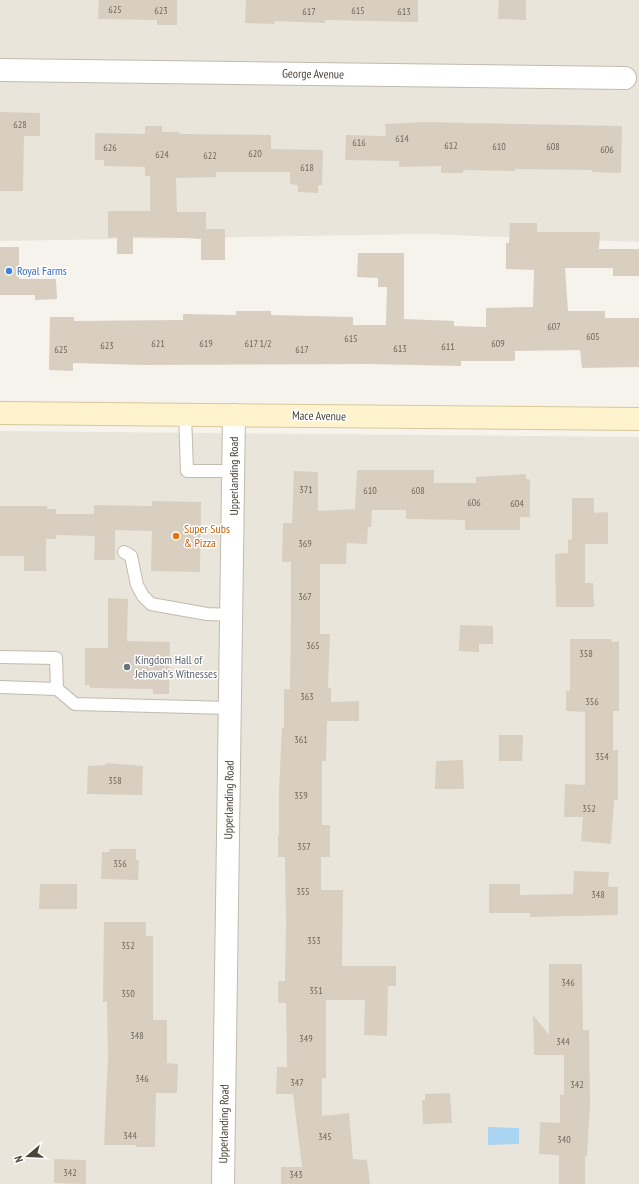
<svg xmlns="http://www.w3.org/2000/svg" width="639" height="1184" viewBox="0 0 639 1184" font-family="'PT Sans Narrow',sans-serif">
<style>
.residential{fill:#eae5da}
.water{fill:#a9d4f2}
.building{fill:#d8cfc1}
.lines{fill:none;stroke-linecap:round;stroke-linejoin:round}
.service-casing{stroke:#c2bbae;stroke-width:14}
.minor-casing{stroke:#c2bbae;stroke-width:24}
.secondary-casing{stroke:#d6c79b;stroke-width:24}
.service{stroke:#fff;stroke-width:12}
.minor{stroke:#fff;stroke-width:22}
.secondary{stroke:#fff3cd;stroke-width:22}
.shop-dot{fill:#3f7fe0;stroke:#fff;stroke-width:1.5}
.food-dot{fill:#e8710a;stroke:#fff;stroke-width:1.5}
.worship-dot{fill:#6b7280;stroke:#fff;stroke-width:1.5}
.labels{text-anchor:middle;stroke-width:3;stroke-linejoin:round;paint-order:stroke}
.number-label{font-size:10px;fill:#6e675b}
.street-label{font-size:12px;fill:#4b4439;stroke:#fff}
.shop-label{font-size:12px;fill:#366cbe;stroke:#fff;text-anchor:start}
.food-label{font-size:12px;fill:#c56008;stroke:#fff;text-anchor:start}
.worship-label{font-size:12px;fill:#5b616d;stroke:#fff;text-anchor:start}
</style>
<rect width="100%" height="100%" fill="#f6f3ec"/>
<g class="residential">
<polygon points="0,0 639,0 639,242 425,234 0,241"/>
<polygon points="0,431 639,437 639,1184 0,1184"/>
</g>
<polygon class="water" points="488,1127 519,1128 519,1144 488,1145"/>
<g class="building">
<polygon points="99,0 177,0 177,25 157,25 157,20 98,19"/>
<polygon points="246,0 418,0 418,22 325,20 325,23 275,21 274,24 245,23"/>
<polygon points="499,0 526,0 526,20 498,19"/>
<polygon points="0,112 40,113 40,136 24,136 23,191 0,191"/>
<polygon points="422,122 622,126 621,173 592,172 592,170 515,169 515,171 463,170 463,173 441,173 441,166 399,167 399,161 345,160 346,135 386,136 385,124"/>
<polygon points="145,126 162,126 162,132 179,132 179,134 271,135 271,149 323,150 322,185 318,185 318,193 298,192 298,185 290,184 290,172 216,172 216,177 176,178 177,212 206,212 206,229 225,229 225,260 201,260 201,239 185,238 133,237 133,254 117,254 117,237 108,238 108,211 150,211 150,176 145,176 145,167 104,166 104,160 95,160 95,133 145,134"/>
<polygon points="510,223 537,223 537,232 600,232 599,249 639,249 639,276 613,276 613,268 565,268 568,311 605,311 605,318 639,318 639,367 582,368 580,350 515,351 515,360 513,361 461,361 461,366 368,364 144,365 73,363 73,371 49,370 50,317 74,317 74,321 183,320 183,314 236,315 236,311 271,311 271,315 353,317 353,325 386,325 387,287 378,287 378,278 357,277 358,253 404,253 404,319 454,321 454,326 486,327 486,308 533,307 534,270 506,269 506,243 509,243"/>
<polygon points="0,247 19,247 19,279 56,279 57,299 35,300 35,295 0,295"/>
<polygon points="357,470 434,470 434,483 476,483 476,477 526,474 526,479 529,479 530,481 530,517 520,517 520,530 465,530 465,520 406,519 406,510 372,510 371,527 368,527 367,544 347,543 346,564 320,564 320,634 330,634 328,688 331,688 331,702 359,701 359,721 327,721 326,761 322,761 322,825 330,825 330,857 321,857 321,890 343,890 342,966 396,966 396,986 388,986 387,1036 364,1035 365,1000 326,1000 326,1078 322,1078 322,1116 349,1113 353,1159 367,1160 370,1184 281,1184 281,1167 302,1167 293,1094 276,1094 277,1067 287,1067 286,1003 278,1003 278,981 285,981 286,924 285,857 278,857 278,835 279,835 279,790 282,728 284,728 284,689 290,689 291,613 291,562 282,562 283,523 292,523 294,471 318,472 318,511 355,509"/>
<polygon points="572,498 594,498 594,513 608,512 608,544 585,544 585,583 593,583 594,607 556,607 555,554 568,553 568,540 572,539"/>
<polygon points="152,501 201,502 200,572 151,571 152,531 115,530 115,560 94,560 95,536 56,535 56,539 46,539 46,571 24,571 24,556 0,556 0,506 47,506 47,509 56,509 56,514 94,514 94,505 152,506"/>
<polygon points="108,598 128,599 127,641 170,642 169,694 153,694 153,689 90,688 90,685 85,685 85,648 108,648"/>
<polygon points="460,625 493,626 493,644 479,644 479,652 459,651"/>
<polygon points="570,639 611,639 612,642 619,641 619,711 613,711 613,750 618,750 618,800 614,800 611,844 581,841 583,817 564,817 565,784 585,785 585,712 566,711 566,691 570,691"/>
<polygon points="499,735 523,735 522,761 499,761"/>
<polygon points="463,760 464,789 435,789 436,761"/>
<polygon points="106,763 143,766 142,795 87,794 88,766 106,765"/>
<polygon points="109,849 136,849 136,860 139,860 138,880 101,879 102,852 110,852"/>
<polygon points="574,871 609,872 608,885 610,887 618,887 618,915 530,917 530,913 489,913 489,884 520,884 520,895 573,894"/>
<polygon points="40,884 77,884 77,909 39,909"/>
<polygon points="104,922 146,922 146,936 153,936 153,1020 167,1020 167,1063 178,1064 177,1093 156,1093 155,1147 136,1147 136,1145 104,1145 108,1058 107,1002 103,1002"/>
<polygon points="549,964 582,964 583,1030 589,1030 590,1103 587,1156 585,1156 585,1184 559,1184 559,1155 539,1154 540,1122 560,1123 560,1095 564,1095 564,1055 534,1055 533,1015 549,1035"/>
<polygon points="450,1093 452,1123 423,1124 422,1100 425,1100 425,1094"/>
<polygon points="54,1159 86,1160 86,1184 54,1183"/>
</g>
<g class="lines">
<defs>
<g id="service">
<polyline points="185,414 187,471 234,471"/>
<polyline points="124,552 131,556 137,585 143,596 151,604 207,614 232,615"/>
<polyline points="0,657 56,658 57,689"/>
<polyline points="0,687 57,689 75,704 230,708"/>
</g>
<g id="minor">
<polyline points="0,70 625,78"/>
<polyline points="223,1184 234,415"/>
</g>
<polyline id="secondary" points="0,413 639,419"/>
</defs>
<use href="#service" class="service-casing"/>
<use href="#minor" class="minor-casing"/>
<use href="#secondary" class="secondary-casing"/>
<use href="#service" class="service"/>
<use href="#minor" class="minor"/>
<use href="#secondary" class="secondary"/>
</g>
<circle class="shop-dot" cx="9" cy="271" r="4"/>
<circle class="food-dot" cx="176" cy="536" r="4"/>
<circle class="worship-dot" cx="127" cy="667" r="4"/>
<g class="labels">
<g class="number-label">
<text x="115" y="13">625</text>
<text x="161" y="14">623</text>
<text x="358" y="14">615</text>
<text x="309" y="15">617</text>
<text x="404" y="15">613</text>
<text x="20" y="128">628</text>
<text x="402" y="142">614</text>
<text x="359" y="146">616</text>
<text x="451" y="149">612</text>
<text x="499" y="150">610</text>
<text x="553" y="150">608</text>
<text x="110" y="151">626</text>
<text x="607" y="153">606</text>
<text x="255" y="157">620</text>
<text x="162" y="158">624</text>
<text x="210" y="159">622</text>
<text x="307" y="171">618</text>
<text x="554" y="330">607</text>
<text x="593" y="340">605</text>
<text x="351" y="342">615</text>
<text x="158" y="347">621</text>
<text x="206" y="347">619</text>
<text x="258" y="347">617 1/2</text>
<text x="498" y="347">609</text>
<text x="107" y="349">623</text>
<text x="448" y="350">611</text>
<text x="400" y="352">613</text>
<text x="61" y="353">625</text>
<text x="302" y="353">617</text>
<text x="306" y="493">371</text>
<text x="370" y="494">610</text>
<text x="418" y="494">608</text>
<text x="474" y="506">606</text>
<text x="517" y="507">604</text>
<text x="305" y="547">369</text>
<text x="305" y="600">367</text>
<text x="313" y="649">365</text>
<text x="586" y="657">358</text>
<text x="307" y="700">363</text>
<text x="592" y="705">356</text>
<text x="301" y="743">361</text>
<text x="602" y="760">354</text>
<text x="115" y="784">358</text>
<text x="301" y="799">359</text>
<text x="589" y="812">352</text>
<text x="304" y="850">357</text>
<text x="120" y="867">356</text>
<text x="303" y="895">355</text>
<text x="598" y="898">348</text>
<text x="314" y="944">353</text>
<text x="128" y="949">352</text>
<text x="568" y="986">346</text>
<text x="316" y="994">351</text>
<text x="128" y="997">350</text>
<text x="137" y="1039">348</text>
<text x="306" y="1042">349</text>
<text x="563" y="1045">344</text>
<text x="142" y="1082">346</text>
<text x="297" y="1086">347</text>
<text x="577" y="1088">342</text>
<text x="130" y="1139">344</text>
<text x="325" y="1140">345</text>
<text x="564" y="1143">340</text>
<text x="70" y="1176">342</text>
<text x="296" y="1178">343</text>
</g>
<g class="street-label">
<text transform="translate(313 74) rotate(1)" y="4">George Avenue</text>
<text transform="translate(319 416) rotate(1)" y="4">Mace Avenue</text>
<text transform="translate(234 476) rotate(-90)" y="4">Upperlanding Road</text>
<text transform="translate(229 800) rotate(-89)" y="4">Upperlanding Road</text>
<text transform="translate(224 1124) rotate(-89)" y="4">Upperlanding Road</text>
</g>
<g class="shop-label">
<text x="17" y="275">Royal Farms</text>
</g>
<g class="food-label">
<text x="184" y="533">Super Subs<tspan x="184" dy="14">&amp; Pizza</tspan></text>
</g>
<g class="worship-label">
<text x="135" y="664">Kingdom Hall of<tspan x="135" dy="14">Jehovah’s Witnesses</tspan></text>
</g>
</g>
<g transform="translate(28 1156) rotate(251)" stroke="#ffffff" stroke-width="3" paint-order="stroke">
<path d="M0-3L7 15L0 10L-7 15Z" fill="#4b4439"/>
<text y="-6" font-size="11" font-weight="bold" text-anchor="middle" fill="#4b4439">N</text>
</g>
</svg>
